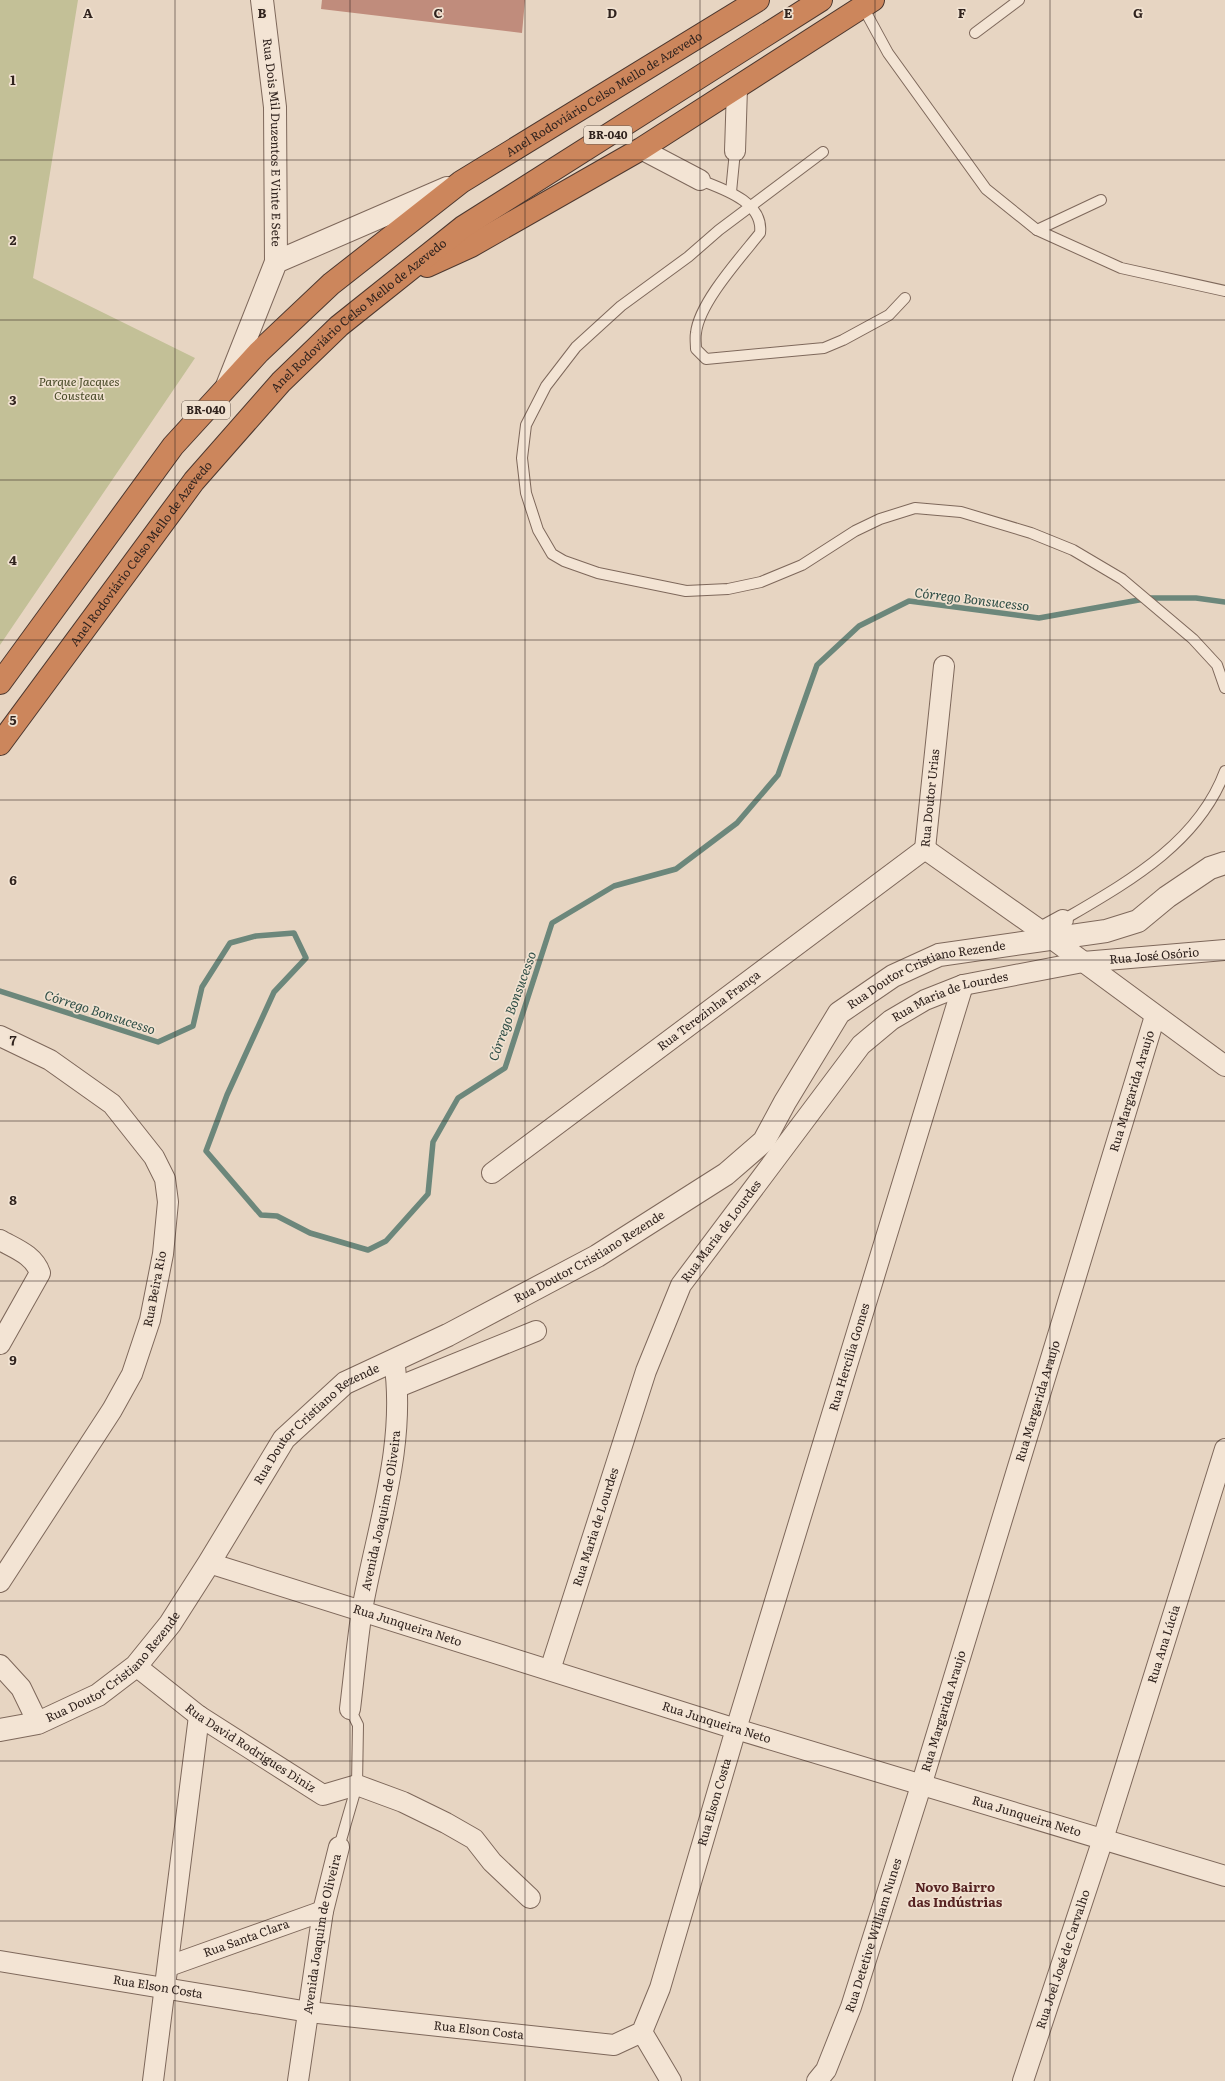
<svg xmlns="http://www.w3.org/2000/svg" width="1225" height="2081" viewBox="0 0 1225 2081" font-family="Literata,serif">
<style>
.green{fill:#c3c097}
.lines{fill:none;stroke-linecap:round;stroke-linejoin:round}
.stream{stroke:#6c877b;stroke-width:5.5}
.building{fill:#c08c7c}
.service-casing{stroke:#7e685b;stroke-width:12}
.minor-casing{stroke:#7e685b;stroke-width:22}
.tertiary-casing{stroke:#7e685b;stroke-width:24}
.motorway-casing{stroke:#4d382f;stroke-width:24}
.service{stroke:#f3e4d4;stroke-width:10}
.minor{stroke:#f3e4d4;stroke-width:20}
.tertiary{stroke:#f3e4d4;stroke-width:22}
.motorway{stroke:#cc865c;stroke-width:22}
.grid{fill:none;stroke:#30231e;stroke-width:1;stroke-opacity:0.55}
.labels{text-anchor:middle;stroke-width:3.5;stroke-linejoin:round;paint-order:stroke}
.shield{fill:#f0e1d0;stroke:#6a5c53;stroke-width:1}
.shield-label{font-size:11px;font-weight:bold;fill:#30231e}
.street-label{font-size:12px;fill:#30231e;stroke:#f0e1d0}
.park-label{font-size:12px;font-style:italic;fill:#484a27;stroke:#f0e1d0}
.water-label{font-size:13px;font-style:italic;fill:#2f4e46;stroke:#f0e1d0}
.neighbourhood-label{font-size:13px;font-weight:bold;fill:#572423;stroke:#f0e1d0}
.grid-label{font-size:13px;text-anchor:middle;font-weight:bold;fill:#30231e;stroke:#f0e1d0;stroke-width:3.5;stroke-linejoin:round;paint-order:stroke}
</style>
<rect width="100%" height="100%" fill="#e7d5c2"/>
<polygon class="green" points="0,0 78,0 33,278 195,358 0,645"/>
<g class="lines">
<polyline class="stream" points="0,991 158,1042 193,1026 202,987 230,943 256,936 294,933 306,958 274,992 227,1095 206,1151 261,1215 277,1216 310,1233 368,1250 386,1241 428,1194 433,1142 458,1098 505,1068 552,923 614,886 676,869 737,823 778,775 817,665 859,626 909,601 1039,618 1150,598 1196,598 1225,602"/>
</g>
<polygon class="building" points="322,0 525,0 522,33 321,9"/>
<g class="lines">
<defs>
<g id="service">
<polyline points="863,7 888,53 986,189 1037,230 1121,268 1225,291"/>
<polyline points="975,33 1019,0"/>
<polyline points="823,152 719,230 688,257 621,306 576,347 546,386 526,425 522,458 526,493 538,530 552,554 564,561 598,573 686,591 728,589 761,582 802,565 855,531 880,519 915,508 961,512 1031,533 1073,550 1122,579 1193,639 1217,665 1225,688"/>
<path d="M700,180c23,9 64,22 60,53 -19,24 -61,70 -64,100 -1,5 0,11 0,16l10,10 118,-11 19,-8 46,-25 16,-17"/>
<polyline points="731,192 735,151"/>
<polyline points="1037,230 1101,200"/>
<path d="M1063,920c63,-37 135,-76 162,-149"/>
<polyline points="339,1847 357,1785 358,1725 350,1709"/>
</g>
<g id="minor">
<polyline points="641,149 700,180"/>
<polyline points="735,151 737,88"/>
<polyline points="925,849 1051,938 1225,1066"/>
<path id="s1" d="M925,849l19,-183"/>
<polyline points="1041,932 1063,920"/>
<polyline points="0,1036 50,1060 112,1104 154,1157 165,1179 168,1202 163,1254 150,1320 132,1374 112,1410 0,1582"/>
<path id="s2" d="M492,1173l433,-324"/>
<path d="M0,1240c16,9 34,15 40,33l-40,71"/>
<polyline points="398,1387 536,1331"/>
<path id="s3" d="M209,1563l527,166 489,147"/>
<polyline points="0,1665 21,1688 38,1723"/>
<path id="s4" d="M136,1666l63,50 124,79 34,-10 46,17 43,21 28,16 18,23 38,36"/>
<path id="s5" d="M550,1670l96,-299 35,-86 180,-240 30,-25 34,-20 38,-15 120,-23 142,-12"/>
<path id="s6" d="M350,1709c4,-33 7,-66 12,-99 15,-83 45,-166 32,-250"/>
<path id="s7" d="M0,1961l309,51 305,33 28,-13 18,-44 76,-259 227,-744"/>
<path id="s8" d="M169,1966l154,-55"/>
<polyline points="642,2032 671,2081"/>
<polyline points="153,2081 199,1716"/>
<path id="s9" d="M298,2081l25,-170 16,-64"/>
<path id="s10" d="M817,2081l9,-11 25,-63 70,-221 234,-770"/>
<path id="s11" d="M1023,2081l80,-242 122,-390"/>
</g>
<g id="tertiary">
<path id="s12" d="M262,0l13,107 1,155"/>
<polyline points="227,386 276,262 447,188"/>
<path id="s13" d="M0,1730l38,-7 60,-28 38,-29 34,-42 39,-61 75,-124 61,-56 103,-48 149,-79 129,-82 38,-33 21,-39 54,-89 54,-37 46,-21 167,-24 32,-10 29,-24 43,-29 15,-5"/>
</g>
<g id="motorway">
<polyline points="427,266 471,246 641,149 873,0"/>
<path id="s14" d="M0,683l173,-237 86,-94 72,-68 130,-102 297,-182"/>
<path id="s15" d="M0,744l194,-263 87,-99 58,-56 124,-99 358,-227"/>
</g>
</defs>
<use href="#service" class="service-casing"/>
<use href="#minor" class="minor-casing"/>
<use href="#tertiary" class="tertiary-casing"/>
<use href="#motorway" class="motorway-casing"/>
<use href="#service" class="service"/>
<use href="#minor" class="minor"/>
<use href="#tertiary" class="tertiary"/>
<use href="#motorway" class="motorway"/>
</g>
<path class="grid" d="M175,0v2081M350,0v2081M525,0v2081M700,0v2081M875,0v2081M1050,0v2081M0,160h1225M0,320h1225M0,480h1225M0,640h1225M0,800h1225M0,960h1225M0,1121h1225M0,1281h1225M0,1441h1225M0,1601h1225M0,1761h1225M0,1921h1225"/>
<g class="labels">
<g class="shield">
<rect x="584" y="126" width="48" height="18" rx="3"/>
<rect x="182" y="401" width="48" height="18" rx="3"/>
</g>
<g class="shield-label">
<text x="608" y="139">BR-040</text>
<text x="206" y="414">BR-040</text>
</g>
<g class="street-label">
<text dy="4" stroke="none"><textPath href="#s14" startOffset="853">Anel Rodoviário Celso Mello de Azevedo</textPath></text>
<text dy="4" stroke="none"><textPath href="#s12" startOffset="143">Rua Dois Mil Duzentos E Vinte E Sete</textPath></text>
<text dy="4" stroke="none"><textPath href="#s15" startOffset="561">Anel Rodoviário Celso Mello de Azevedo</textPath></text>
<text dy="4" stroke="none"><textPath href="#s15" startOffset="237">Anel Rodoviário Celso Mello de Azevedo</textPath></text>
<text dy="4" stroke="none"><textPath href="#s1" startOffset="51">Rua Doutor Urias</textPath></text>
<text dy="4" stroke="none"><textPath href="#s5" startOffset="1020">Rua José Osório</textPath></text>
<text dy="4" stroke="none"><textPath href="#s13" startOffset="1238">Rua Doutor Cristiano Rezende</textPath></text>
<text dy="4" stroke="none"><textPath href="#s5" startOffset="810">Rua Maria de Lourdes</textPath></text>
<text dy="4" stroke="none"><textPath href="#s2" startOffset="271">Rua Terezinha França</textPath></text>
<text dy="4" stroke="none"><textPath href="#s10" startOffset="1040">Rua Margarida Araujo</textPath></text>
<text dy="4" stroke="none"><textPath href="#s5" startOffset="474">Rua Maria de Lourdes</textPath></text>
<text dy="4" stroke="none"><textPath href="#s13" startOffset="782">Rua Doutor Cristiano Rezende</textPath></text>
<text transform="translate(155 1289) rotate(-79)" y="4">Rua Beira Rio</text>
<text dy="4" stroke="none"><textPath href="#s7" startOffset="1357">Rua Hercília Gomes</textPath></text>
<text dy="4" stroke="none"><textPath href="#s10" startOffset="716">Rua Margarida Araujo</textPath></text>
<text dy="4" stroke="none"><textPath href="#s13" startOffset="458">Rua Doutor Cristiano Rezende</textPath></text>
<text dy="4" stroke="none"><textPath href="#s6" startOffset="201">Avenida Joaquim de Oliveira</textPath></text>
<text dy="4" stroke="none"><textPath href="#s5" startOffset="150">Rua Maria de Lourdes</textPath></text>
<text dy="4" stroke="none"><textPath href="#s3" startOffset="208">Rua Junqueira Neto</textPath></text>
<text dy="4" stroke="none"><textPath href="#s11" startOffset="459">Rua Ana Lúcia</textPath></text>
<text dy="4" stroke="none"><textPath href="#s13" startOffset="134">Rua Doutor Cristiano Rezende</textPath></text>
<text dy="4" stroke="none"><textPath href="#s10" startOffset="392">Rua Margarida Araujo</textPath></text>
<text dy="4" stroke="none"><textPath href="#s3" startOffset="532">Rua Junqueira Neto</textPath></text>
<text dy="4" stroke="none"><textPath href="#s4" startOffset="141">Rua David Rodrigues Diniz</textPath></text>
<text dy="4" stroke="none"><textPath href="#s7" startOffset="892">Rua Elson Costa</textPath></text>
<text dy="4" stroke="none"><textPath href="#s3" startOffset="856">Rua Junqueira Neto</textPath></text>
<text dy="4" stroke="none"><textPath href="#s9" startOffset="149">Avenida Joaquim de Oliveira</textPath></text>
<text dy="4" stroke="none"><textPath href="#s10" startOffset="157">Rua Detetive William Nunes</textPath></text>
<text dy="4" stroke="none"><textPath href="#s8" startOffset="82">Rua Santa Clara</textPath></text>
<text dy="4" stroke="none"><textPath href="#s11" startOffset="128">Rua Joel José de Carvalho</textPath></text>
<text dy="4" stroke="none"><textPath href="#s7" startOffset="160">Rua Elson Costa</textPath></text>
<text dy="4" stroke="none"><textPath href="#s7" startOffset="484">Rua Elson Costa</textPath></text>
</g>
<g class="park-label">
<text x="79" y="386">Parque Jacques<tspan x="79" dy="14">Cousteau</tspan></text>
</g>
<g class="water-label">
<text transform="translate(972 599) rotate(7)" y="5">Córrego Bonsucesso</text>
<text transform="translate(512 1006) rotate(-70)" y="5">Córrego Bonsucesso</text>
<text transform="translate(100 1012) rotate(18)" y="5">Córrego Bonsucesso</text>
</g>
<g class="neighbourhood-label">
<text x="955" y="1892">Novo Bairro<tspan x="955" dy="15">das Indústrias</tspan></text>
</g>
</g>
<g class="grid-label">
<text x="88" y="18">A</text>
<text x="262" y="18">B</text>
<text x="438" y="18">C</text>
<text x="612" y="18">D</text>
<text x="788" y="18">E</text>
<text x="962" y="18">F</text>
<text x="1138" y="18">G</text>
<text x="13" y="85">1</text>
<text x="13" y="245">2</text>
<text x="13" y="405">3</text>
<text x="13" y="565">4</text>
<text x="13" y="725">5</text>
<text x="13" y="885">6</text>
<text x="13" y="1045">7</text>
<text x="13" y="1205">8</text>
<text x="13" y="1365">9</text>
</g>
</svg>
